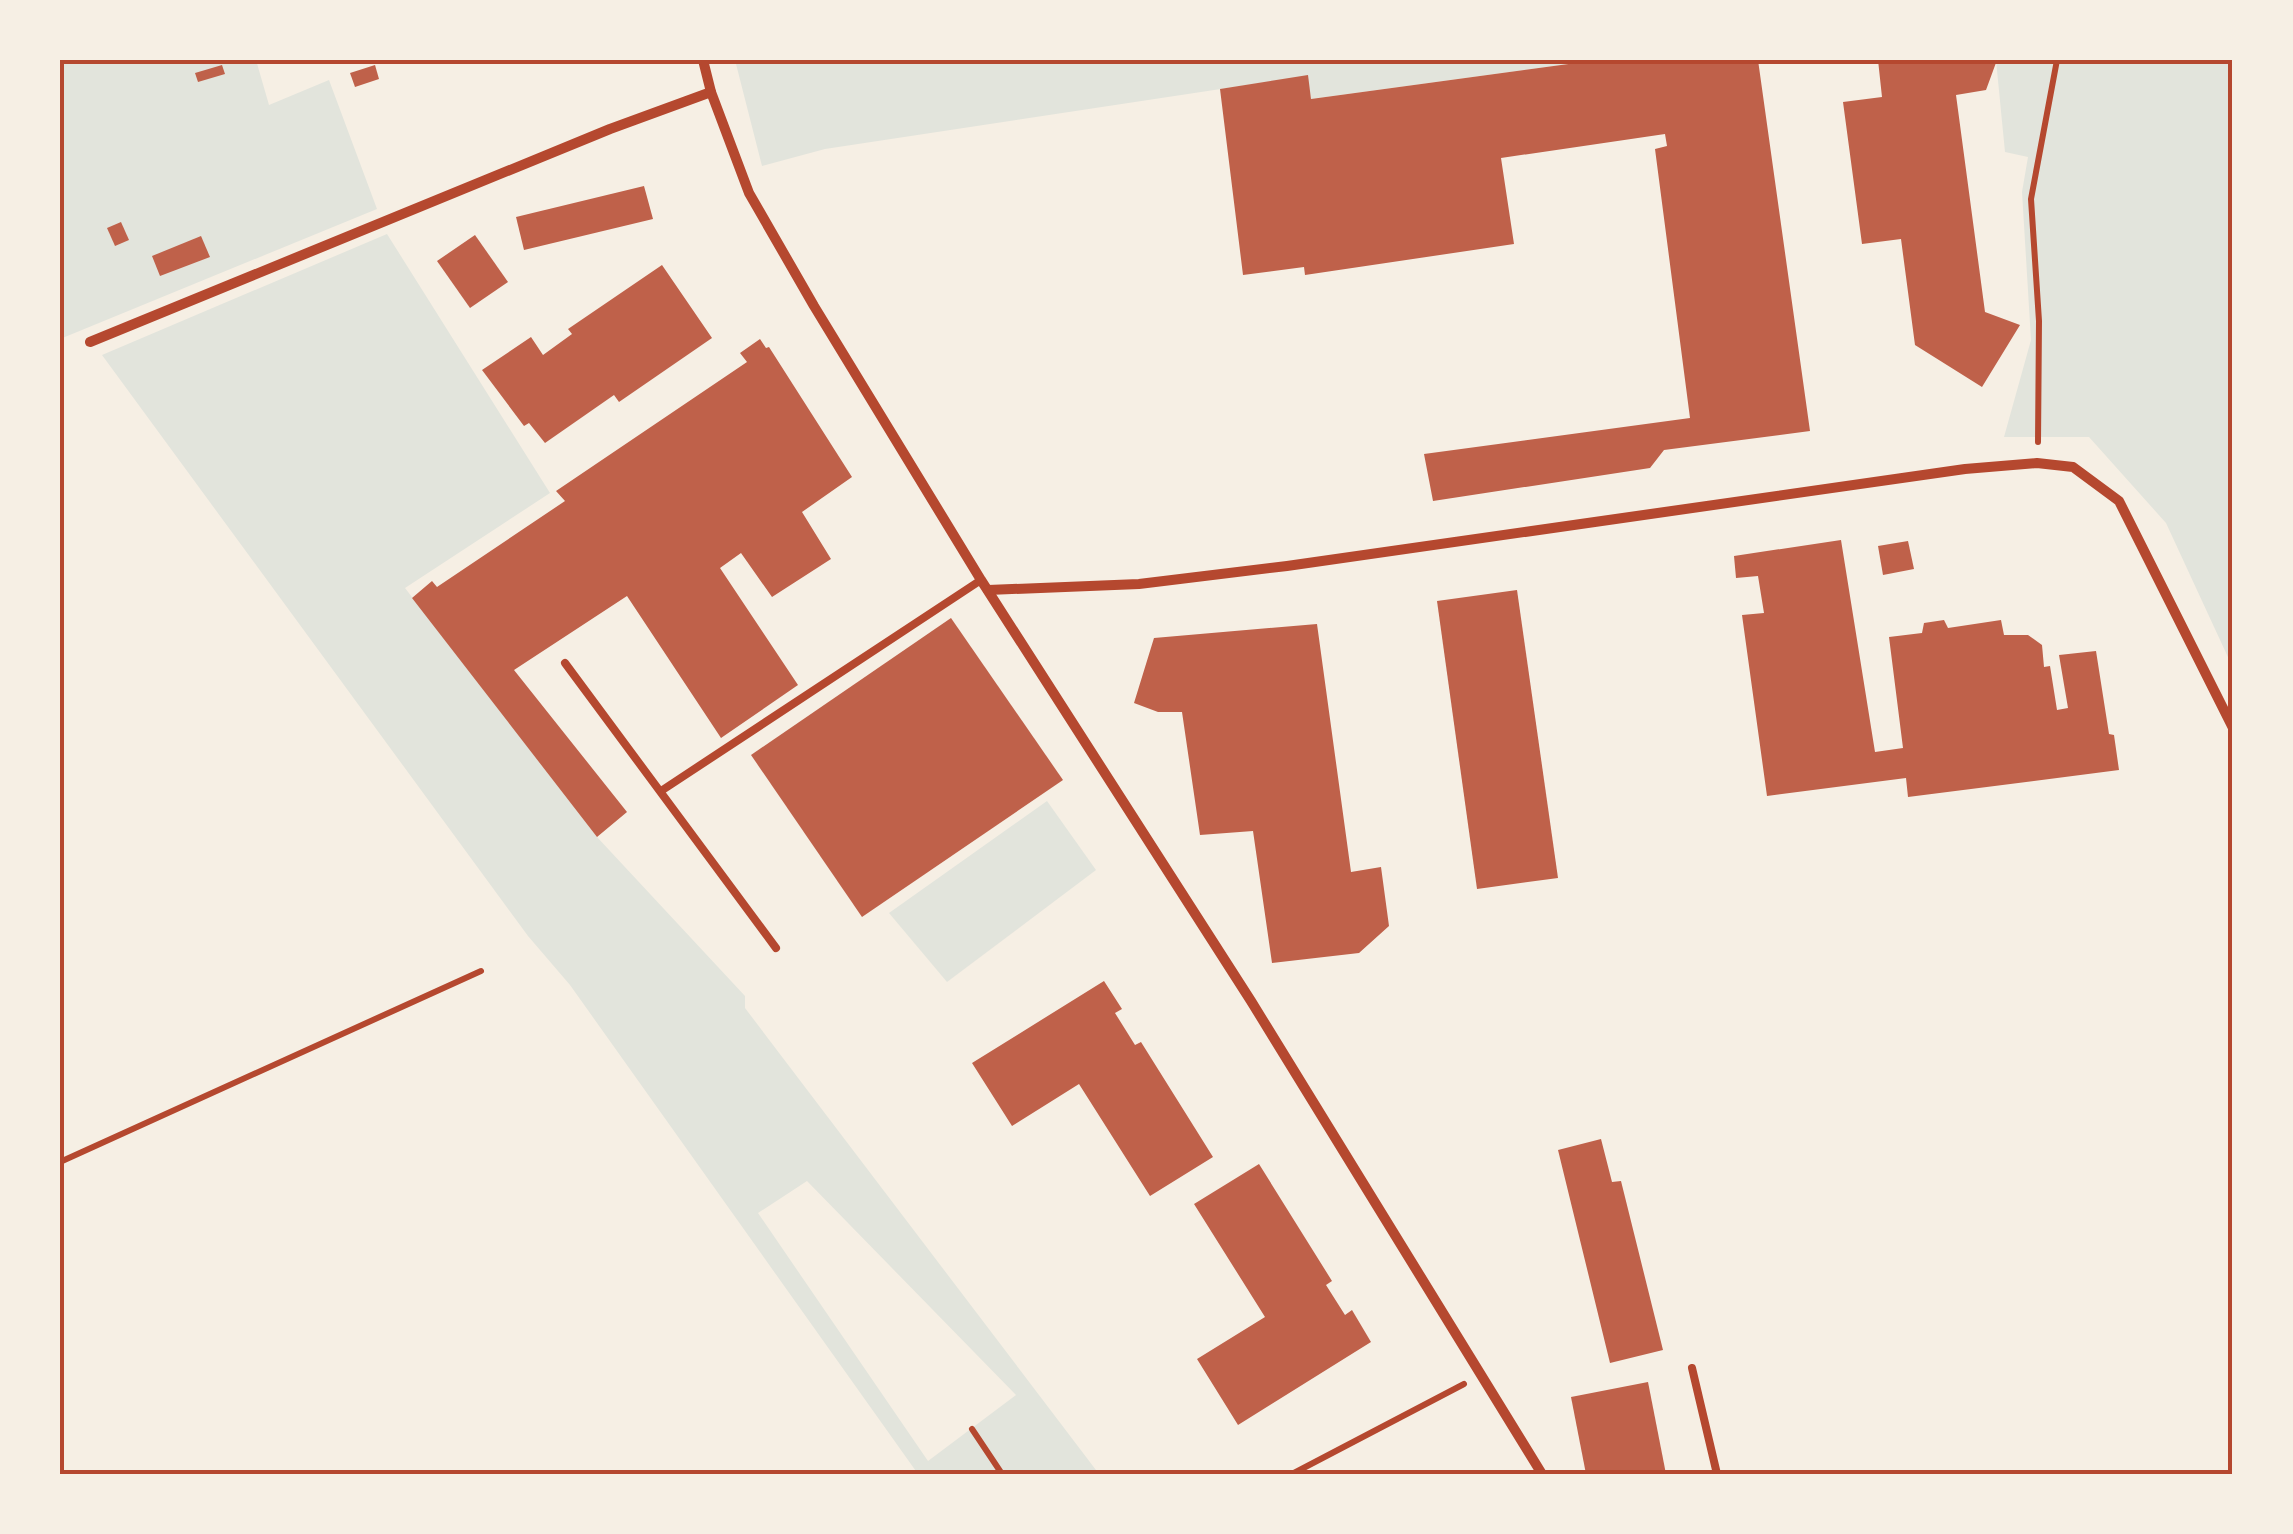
<svg xmlns="http://www.w3.org/2000/svg" width="2293" height="1534" viewBox="0 0 2293 1534" font-family="Mulish,sans-serif">
<style>
.green{fill:#e2e4dc;fill-rule:evenodd}
.building{fill:#bf614a}
.lines{fill:none;stroke-linecap:round;stroke-linejoin:round}
.path{stroke:#b5482f;stroke-width:6}
.service{stroke:#b5482f;stroke-width:8}
.minor{stroke:#b5482f;stroke-width:10}
.neatline{fill:none;stroke:#b5482f;stroke-width:4}
</style>
<rect width="100%" height="100%" fill="#f6efe4"/>
<g class="green">
<polygon points="60,60 256,60 269,105 329,80 377,209 60,339"/>
<polygon points="735,60 1598,60 1311,99 1307,76 825,149 762,166"/>
<polygon points="1996,60 2233,60 2233,668 2166,523 2089,437 2004,437 2031,340 2022,192 2028,157 2005,152"/>
<path d="M387,234l163,259 -145,95 192,249 148,159v12l354,466h-181l-348,-489 -42,-49 -426,-581zM807,1181l209,214 -88,66 -170,-248z"/>
<polygon points="1047,801 1096,870 947,982 889,913"/>
</g>
<g class="building">
<polygon points="1598,60 1758,60 1810,431 1664,450 1650,468 1433,501 1424,454 1690,418 1655,149 1667,146 1665,134 1501,158 1514,244 1305,275 1304,267 1243,275 1220,89 1308,75 1311,99"/>
<polygon points="1878,60 1997,60 1986,90 1956,95 1985,312 2020,325 1982,387 1915,345 1901,239 1862,244 1843,102 1882,97"/>
<polygon points="222,65 225,74 198,82 195,73"/>
<polygon points="375,65 379,79 355,87 350,73"/>
<polygon points="644,186 653,219 524,250 516,217"/>
<polygon points="121,222 129,240 115,246 107,228"/>
<polygon points="475,235 508,282 470,308 437,261"/>
<polygon points="201,236 210,257 160,276 152,256"/>
<polygon points="662,265 712,338 619,402 614,395 545,443 529,423 524,426 482,370 531,337 543,355 572,334 568,329"/>
<polygon points="760,339 766,348 769,347 852,477 802,512 831,559 772,597 741,553 720,568 798,685 721,738 627,596 514,670 627,812 597,837 412,598 432,581 437,587 565,501 556,491 747,362 740,353"/>
<polygon points="1841,540 1875,752 1903,748 1889,637 1922,633 1924,623 1944,620 1948,628 2001,620 2004,635 2028,635 2042,645 2044,667 2050,666 2057,710 2068,708 2059,655 2096,651 2109,734 2114,735 2119,770 1908,797 1906,778 1767,796 1742,615 1764,613 1758,576 1736,578 1734,556"/>
<polygon points="1908,541 1914,569 1883,575 1878,546"/>
<polygon points="1517,590 1558,878 1477,889 1437,601"/>
<polygon points="951,618 1063,780 862,917 751,755"/>
<polygon points="1317,624 1351,872 1381,867 1389,926 1359,953 1272,963 1253,831 1200,835 1182,712 1158,712 1134,703 1154,638"/>
<polygon points="1104,981 1122,1009 1115,1013 1135,1045 1141,1042 1213,1157 1150,1196 1079,1084 1012,1126 972,1063"/>
<polygon points="1601,1139 1612,1182 1621,1181 1663,1350 1610,1363 1558,1150"/>
<polygon points="1259,1164 1332,1281 1326,1285 1345,1315 1352,1310 1371,1342 1238,1425 1197,1359 1265,1317 1194,1204"/>
<polygon points="1648,1382 1666,1474 1586,1474 1571,1397"/>
</g>
<g class="lines">
<g class="path">
<polyline points="2038,442 2039,321 2031,199 2057,60"/>
<polyline points="60,1162 481,971"/>
<polyline points="972,1429 1002,1474"/>
<polyline points="1292,1474 1464,1384"/>
</g>
<g class="service">
<polyline points="565,663 776,948"/>
<polyline points="661,791 981,580"/>
<polyline points="1692,1368 1717,1474"/>
</g>
<g class="minor">
<polyline points="703,60 711,92 749,193 814,306 981,580 1251,1001 1542,1474"/>
<polyline points="90,342 610,129 711,92"/>
<polyline points="988,590 1139,584 1287,566 1965,469 2037,463 2073,467 2119,501 2233,728"/>
</g>
</g>
<rect width="2293" height="1534" fill="none" stroke="#f6efe4" stroke-width="125"/>
<rect x="62" y="62" width="2168" height="1410" class="neatline"/>
</svg>
